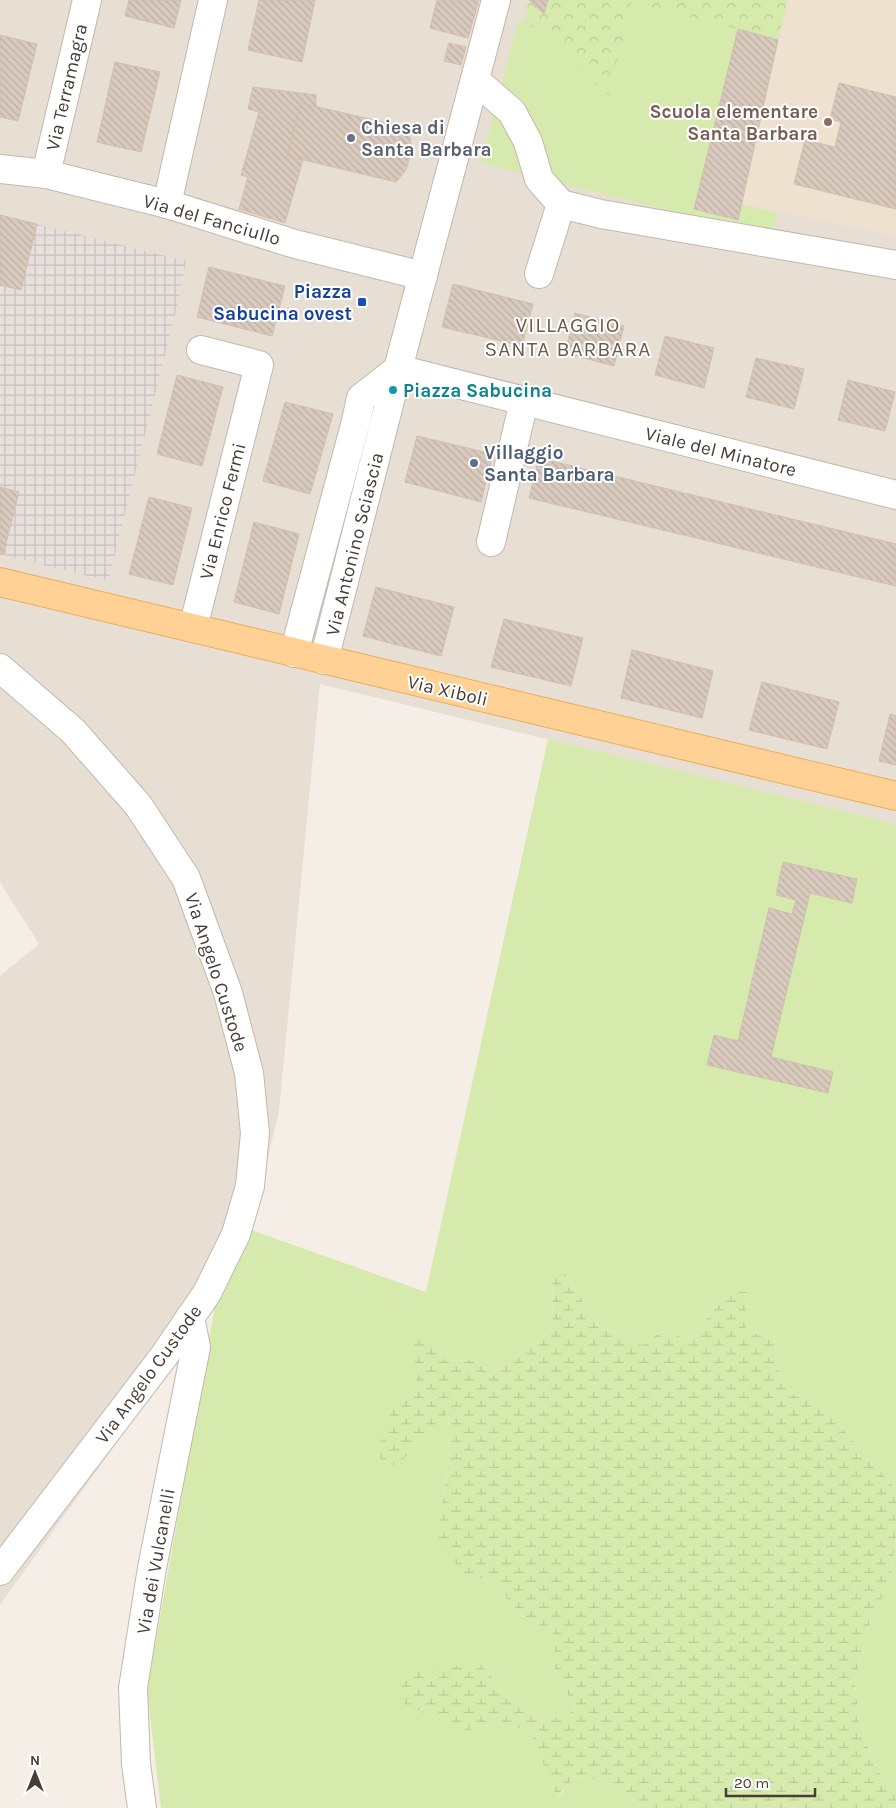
<svg xmlns="http://www.w3.org/2000/svg" width="896" height="1808" viewBox="0 0 896 1808" font-family="Karla,sans-serif">
<style>
.residential{fill:#e8dfd4}
.industrial{fill:url(#industrial-grid)}
.education{fill:#eee1cf}
.grass{fill:#d7eaad}
.forest{fill:url(#forest-crowns)}
.wetland{fill:url(#wetland-marsh)}
.building{fill:url(#building-back-hatch);stroke:#d1beae}
.lines{fill:none;stroke-linecap:round;stroke-linejoin:round}
.minor-casing{stroke:#c3b7ab;stroke-width:30}
.major-casing{stroke:#e9ac5f;stroke-width:30}
.minor{stroke:#fff;stroke-width:28}
.major{stroke:#ffd194;stroke-width:28}
.education-dot{fill:#8d6e63;stroke:#fff;stroke-width:2}
.worship-dot{fill:#6b7280;stroke:#fff;stroke-width:2}
.transit-dot{fill:#1a4fb4;stroke:#fff;stroke-width:2}
.culture-dot{fill:#0f9aa8;stroke:#fff;stroke-width:2}
.service-dot{fill:#5c6f8a;stroke:#fff;stroke-width:2}
.labels{text-anchor:middle;stroke-width:4;stroke-linejoin:round;paint-order:stroke}
.street-label{font-size:19px;fill:#473d35;stroke:#fff}
.education-label{font-size:19px;font-weight:bold;fill:#785e54;stroke:#fff;text-anchor:end}
.worship-label{font-size:19px;font-weight:bold;fill:#5b616d;stroke:#fff;text-anchor:start}
.transit-label{font-size:19px;font-weight:bold;fill:#164399;stroke:#fff;text-anchor:end}
.culture-label{font-size:19px;font-weight:bold;fill:#0d838f;stroke:#fff;text-anchor:start}
.service-label{font-size:19px;font-weight:bold;fill:#4e5e75;stroke:#fff;text-anchor:start}
.quarter-label{font-size:21px;letter-spacing:1px;fill:#6a5a4c;stroke:#fff}
</style>
<defs>
<pattern id="industrial-grid" width="8" height="8" patternUnits="userSpaceOnUse" patternTransform="scale(1.25)"><rect width="8" height="8" fill="#e6dfdb"/><path d="M0 4h8M4 0v8" fill="none" stroke="#c7c0bd"/></pattern>
<pattern id="forest-crowns" width="20" height="18" patternUnits="userSpaceOnUse" patternTransform="scale(1.25)"><rect width="20" height="18" fill="#d7eaad"/><path d="M2 6a3 3 0 1 1 6 0M12 15a3 3 0 1 1 6 0" fill="none" stroke="#baca95"/></pattern>
<pattern id="wetland-marsh" width="20" height="14" patternUnits="userSpaceOnUse" patternTransform="scale(1.25)"><rect width="20" height="14" fill="#d7eaad"/><path d="M1 5h8M5 5V1M11 12h8M15 12V8" fill="none" stroke="#baca95"/></pattern>
<pattern id="building-back-hatch" width="6" height="6" patternUnits="userSpaceOnUse" patternTransform="scale(1.25)"><rect width="6" height="6" fill="#d9cabe"/><path d="M-1 5l2 2M0 0l6 6M5-1l2 2" fill="none" stroke="#bcaea4"/></pattern>
</defs>
<rect width="100%" height="100%" fill="#f4eee6"/>
<polygon class="residential" points="0,0 896,0 896,824 320,684 279,1111 251,1230 215,1306 0,1605 0,976 39,944 0,882"/>
<polygon class="industrial" points="0,215 186,261 176,311 108,581 0,554"/>
<polygon class="education" points="788,0 896,0 896,236 741,204"/>
<g class="grass">
<polygon points="632,1 778,40 741,204 777,213 771,236 481,163 518,20 540,30 609,95"/>
<polygon points="548,739 896,824 896,1489 814,1397 793,1395 779,1373 774,1340 746,1330 728,1292 690,1340 662,1331 642,1345 598,1326 562,1268 552,1271 553,1329 492,1375 474,1360 445,1361 432,1340 417,1389 390,1414 424,1435 448,1412 450,1451 443,1499 466,1574 492,1582 522,1615 555,1635 555,1670 576,1711 541,1722 509,1700 479,1662 467,1731 493,1723 530,1731 558,1798 575,1776 605,1781 645,1808 161,1808 147,1691 215,1306 251,1230 426,1292"/>
<polygon points="896,1537 896,1796 875,1766 859,1723 855,1682 870,1621 890,1581"/>
</g>
<polygon class="forest" points="529,0 544,14 548,0 788,0 778,40 632,2 609,96 540,30 524,23"/>
<polygon class="wetland" points="562,1268 598,1326 642,1345 662,1331 690,1340 728,1292 747,1292 746,1330 774,1340 779,1373 793,1395 814,1397 896,1489 896,1536 890,1582 870,1621 855,1682 859,1723 875,1766 896,1796 896,1808 645,1808 605,1781 575,1776 557,1798 530,1731 493,1723 467,1731 405,1705 399,1675 479,1662 509,1700 541,1722 576,1711 555,1670 555,1635 522,1615 492,1582 466,1574 437,1543 450,1451 448,1413 424,1435 400,1464 383,1468 378,1450 390,1413 417,1389 413,1336 432,1340 445,1361 474,1360 492,1375 553,1329 552,1271"/>
<g class="building">
<polygon points="129,0 181,0 174,28 125,16"/>
<polygon points="259,0 315,0 302,62 248,50"/>
<polygon points="437,0 479,0 468,38 430,28"/>
<polygon points="530,0 548,0 544,14 529,0"/>
<polygon points="738,29 778,40 738,220 694,209"/>
<polygon points="0,35 37,44 18,121 0,117"/>
<polygon points="449,43 466,47 461,65 444,61"/>
<polygon points="115,62 160,72 141,152 97,142"/>
<polygon points="839,83 896,97 896,209 794,184 805,140 835,147 841,122 830,119"/>
<polygon points="253,87 316,95 316,107 301,103 287,156 303,160 285,223 239,209 248,177 241,175 259,112 248,109"/>
<polygon points="301,103 408,128 412,148 406,170 396,182 287,156"/>
<polygon points="0,215 37,224 21,290 0,285"/>
<polygon points="209,267 285,286 272,336 197,317"/>
<polygon points="453,284 533,304 522,346 442,327"/>
<polygon points="575,313 624,326 614,366 565,353"/>
<polygon points="665,336 714,348 704,388 655,375"/>
<polygon points="756,358 804,369 794,409 746,397"/>
<polygon points="177,375 223,387 202,466 157,454"/>
<polygon points="848,380 895,392 885,431 838,420"/>
<polygon points="285,402 333,414 310,494 263,481"/>
<polygon points="417,436 493,454 481,502 405,482"/>
<polygon points="539,458 896,544 896,586 529,498"/>
<polygon points="0,487 19,492 3,555 0,554"/>
<polygon points="149,497 192,508 173,585 129,574"/>
<polygon points="254,522 299,534 279,614 234,602"/>
<polygon points="376,587 454,607 441,656 363,636"/>
<polygon points="504,619 583,638 571,686 491,667"/>
<polygon points="632,650 713,671 702,718 621,698"/>
<polygon points="762,682 839,702 827,749 749,730"/>
<polygon points="890,714 896,716 896,765 879,761"/>
<polygon points="783,862 857,879 852,903 810,893 771,1057 833,1072 828,1093 707,1065 714,1035 738,1041 769,908 792,914 796,900 776,895"/>
</g>
<g class="lines">
<defs>
<g id="minor">
<polyline points="475,80 512,112 528,142 539,179 561,204 601,214 896,265"/>
<polyline points="0,169 46,174 167,204 295,244 423,276"/>
<polyline points="46,174 87,0"/>
<polyline points="167,204 213,0"/>
<polyline points="539,274 561,204"/>
<polyline points="398,369 896,495"/>
<polyline points="491,542 524,401"/>
<polyline points="193,628 259,365 201,350"/>
<polyline points="294,653 356,421 361,398 398,369"/>
<polyline points="324,660 398,369 496,0"/>
<polyline points="0,668 73,731 138,805 186,878 228,993 249,1073 255,1133 250,1186 236,1234 207,1293 164,1356 0,1571"/>
<polyline points="142,1808 136,1764 133,1688 152,1568 196,1347 190,1317"/>
</g>
<polyline id="major" points="0,582 896,796"/>
</defs>
<use href="#minor" class="minor-casing"/>
<use href="#major" class="major-casing"/>
<use href="#minor" class="minor"/>
<use href="#major" class="major"/>
</g>
<circle class="education-dot" cx="828" cy="122" r="5"/>
<circle class="worship-dot" cx="351" cy="138" r="5"/>
<rect class="transit-dot" x="357" y="297" width="10" height="10" rx="2.5"/>
<circle class="culture-dot" cx="393" cy="390" r="5"/>
<circle class="service-dot" cx="474" cy="463" r="5"/>
<g class="labels">
<g class="street-label">
<text transform="translate(66 87) rotate(-77)" y="7">Via Terramagra</text>
<text transform="translate(212 219) rotate(16)" y="7">Via del Fanciullo</text>
<text transform="translate(721 451) rotate(14)" y="7">Viale del Minatore</text>
<text transform="translate(222 511) rotate(-76)" y="7">Via Enrico Fermi</text>
<text transform="translate(354 544) rotate(-76)" y="7">Via Antonino Sciascia</text>
<text transform="translate(448 690) rotate(13)" y="7">Via Xiboli</text>
<text transform="translate(217 972) rotate(72)" y="7">Via Angelo Custode</text>
<text transform="translate(148 1374) rotate(-54)" y="7">Via Angelo Custode</text>
<text transform="translate(155 1561) rotate(-80)" y="7">Via dei Vulcanelli</text>
</g>
<g class="education-label">
<text x="818" y="118">Scuola elementare<tspan x="818" dy="22">Santa Barbara</tspan></text>
</g>
<g class="worship-label">
<text x="361" y="134">Chiesa di<tspan x="361" dy="22">Santa Barbara</tspan></text>
</g>
<g class="transit-label">
<text x="352" y="298">Piazza<tspan x="352" dy="22">Sabucina ovest</tspan></text>
</g>
<g class="culture-label">
<text x="403" y="397">Piazza Sabucina</text>
</g>
<g class="service-label">
<text x="484" y="459">Villaggio<tspan x="484" dy="22">Santa Barbara</tspan></text>
</g>
<g class="quarter-label">
<text x="568" y="332">VILLAGGIO<tspan x="568" dy="24">SANTA BARBARA</tspan></text>
</g>
</g>
<g transform="translate(35 1773)" stroke="#ffffff" stroke-width="4" paint-order="stroke">
<path d="M0-4L9 19L0 12L-9 19Z" fill="#473d35"/>
<text y="-8" font-size="14" font-weight="bold" text-anchor="middle" fill="#473d35">N</text>
</g>
<path d="M726 1788v8h89v-8" fill="none" stroke="#473d35" stroke-width="2.5"/>
<text x="734" y="1788" font-size="15" fill="#473d35" stroke="#ffffff" stroke-width="4" paint-order="stroke">20 m</text>
</svg>
